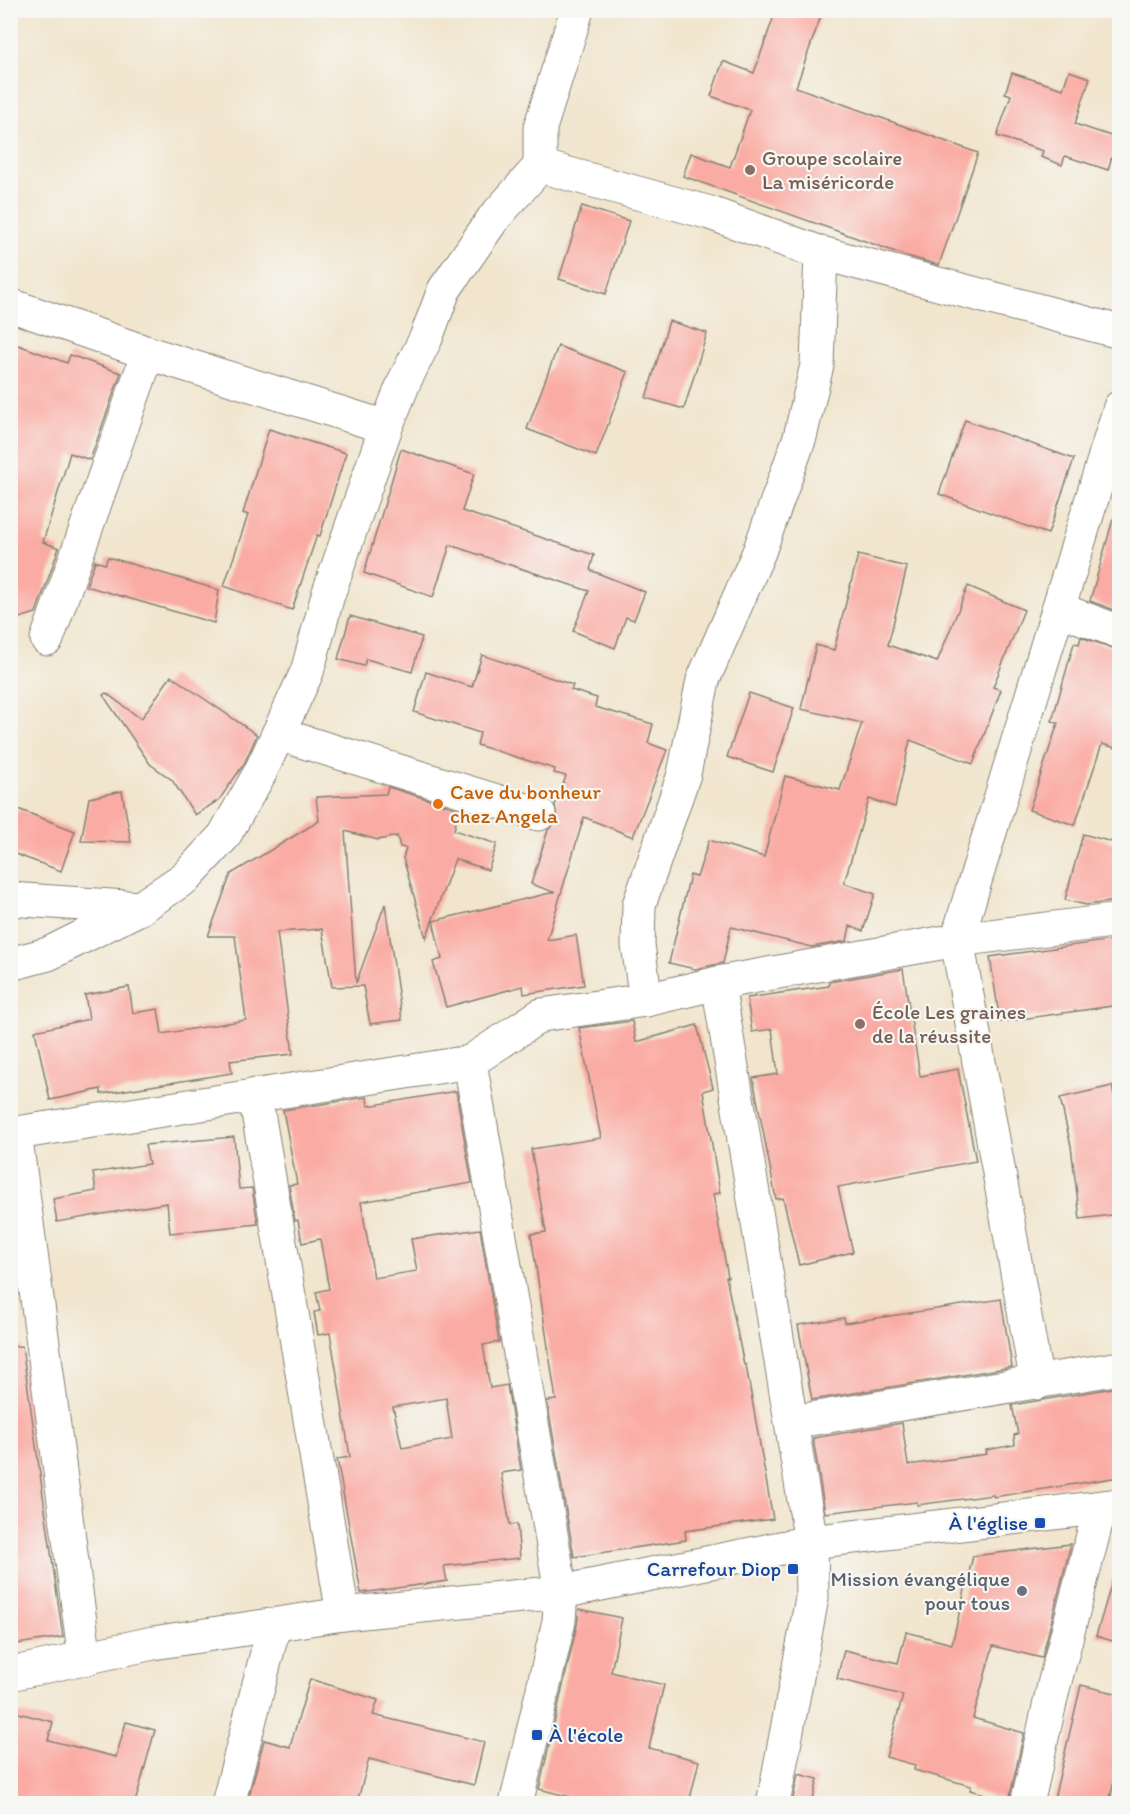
<svg xmlns="http://www.w3.org/2000/svg" width="1130" height="1814" viewBox="0 0 1130 1814" font-family="Itim,sans-serif">
<style>
.building{fill:#faaba3;fill-rule:evenodd}
.lines{fill:none;stroke-linecap:round;stroke-linejoin:round}
.minor-casing{stroke:#868074;stroke-width:35}
.minor{stroke:#fff;stroke-width:33}
.education-dot{fill:#8d6e63;stroke:#f6f6f2;stroke-width:2}
.food-dot{fill:#e8710a;stroke:#f6f6f2;stroke-width:2}
.transit-dot{fill:#1a4fb4;stroke:#f6f6f2;stroke-width:2}
.worship-dot{fill:#6b7280;stroke:#f6f6f2;stroke-width:2}
.labels{text-anchor:middle;stroke-width:4.5;stroke-linejoin:round;paint-order:stroke}
.education-label{font-size:21px;fill:#785e54;stroke:#f6f6f2;text-anchor:start}
.food-label{font-size:21px;fill:#c56008;stroke:#f6f6f2;text-anchor:start}
.transit-label{font-size:21px;fill:#164399;stroke:#f6f6f2;text-anchor:end}
.worship-label{font-size:21px;fill:#5b616d;stroke:#f6f6f2;text-anchor:end}
</style>
<rect width="100%" height="100%" fill="#f6f6f2"/>
<filter id="ink" filterUnits="userSpaceOnUse"><feTurbulence type="fractalNoise" baseFrequency=".0167" numOctaves="2"/><feDisplacementMap in="SourceGraphic" scale="12" xChannelSelector="R" yChannelSelector="G"/><feConvolveMatrix kernelMatrix="1 2 1 2 8 2 1 2 1" color-interpolation-filters="sRGB"/></filter>
<filter id="wash" filterUnits="userSpaceOnUse"><feTurbulence type="fractalNoise" baseFrequency=".008" numOctaves="4" result="noise"/><feDisplacementMap in="SourceGraphic" scale="24" xChannelSelector="R" yChannelSelector="G"/><feGaussianBlur stdDeviation="1.35" result="paint"/><feColorMatrix in="noise" values="0 0 0 0 0 0 0 0 0 0 0 0 0 0 0 0 0 1.4 0 .05"/><feComposite in="paint" operator="in"/></filter>
<g filter="url(#wash)">
<rect width="100%" height="100%" fill="#f1e5cd"/>
<g id="blocks">
<g class="building">
<polygon points="776,10 823,10 796,87 978,153 939,265 907,256 683,176 691,153 730,167 750,110 711,96 723,61 754,73"/>
<polygon points="1069,71 1090,78 1075,124 1117,138 1108,170 1065,156 1062,165 1041,157 1043,151 997,136 1011,95 1005,93 1012,73 1063,89"/>
<polygon points="582,206 629,221 606,294 559,279"/>
<polygon points="669,321 707,333 684,409 646,398"/>
<polygon points="10,342 67,363 70,355 121,373 90,460 70,453 43,542 59,548 36,613 10,621"/>
<polygon points="558,346 628,372 596,456 527,429"/>
<polygon points="965,420 1074,459 1048,534 939,494"/>
<polygon points="269,429 346,453 320,536 317,535 292,610 224,586 248,515 243,513"/>
<polygon points="401,449 474,474 462,511 594,555 590,570 645,592 634,620 626,617 615,648 573,631 589,591 450,545 433,597 364,573"/>
<polygon points="1113,519 1119,520 1119,612 1090,601"/>
<polygon points="858,555 907,567 888,645 937,662 968,586 1024,610 993,687 1001,690 973,764 910,740 895,807 869,799 844,883 875,894 863,931 850,926 847,941 812,947 731,927 723,963 695,969 669,963 690,875 697,877 709,840 764,857 785,776 840,790 862,723 801,709 816,645 834,650"/>
<polygon points="108,557 219,590 214,623 86,586 95,561 105,564"/>
<polygon points="350,616 422,637 412,672 366,659 364,666 338,659"/>
<polygon points="1081,637 1119,650 1119,749 1102,744 1075,825 1029,810 1058,723 1052,721 1074,643 1079,644"/>
<polygon points="482,655 573,685 571,690 597,698 595,707 653,724 648,743 667,750 633,837 584,817 547,940 576,935 584,985 524,994 523,986 446,1007 433,962 442,959 433,921 554,892 531,884 548,830 557,820 555,805 566,776 554,773 555,769 477,745 480,733 414,712 426,672 472,687"/>
<polygon points="171,676 257,735 244,764 219,800 195,815 172,780 150,764 103,695 106,693 141,719"/>
<polygon points="749,693 794,708 773,772 727,757"/>
<polygon points="388,787 459,809 454,830 497,844 488,870 455,859 426,938 403,858 406,848 400,847 397,836 378,840 345,831 356,983 385,904 402,1020 370,1024 363,986 332,987 322,929 277,932 293,1054 230,1061 232,1073 101,1094 101,1089 50,1100 35,1031 89,1019 85,995 129,987 133,1013 158,1009 162,1034 246,1020 235,936 208,936 231,874 319,821 316,797 386,794"/>
<polygon points="122,791 131,842 81,841 89,798"/>
<polygon points="18,809 75,831 61,871 10,852 10,830"/>
<polygon points="1083,834 1119,844 1114,863 1119,864 1117,901 1086,905 1065,900"/>
<polygon points="1119,939 1119,1005 1000,1022 990,957"/>
<polygon points="903,969 920,1076 958,1069 976,1161 838,1187 853,1252 799,1265 783,1198 776,1199 753,1078 778,1074 772,1029 752,1032 747,998 829,986 829,982"/>
<polygon points="632,1021 636,1042 697,1025 713,1088 703,1091 720,1193 713,1194 728,1277 726,1277 744,1365 746,1365 773,1519 685,1531 686,1540 574,1557 547,1401 556,1400 531,1234 546,1232 531,1149 601,1138 579,1028"/>
<polygon points="1112,1086 1119,1118 1119,1214 1080,1219 1071,1146 1060,1098"/>
<path d="M456,1091l16,92 -111,19 13,76 43,-7 -6,-32 69,-10 19,113 -16,3 7,43 17,-3 14,85 -20,3 9,52 7,-1 3,34 -76,8 3,15 -86,12 -24,-134 13,-2 -12,-77 -8,-47 -12,2 -4,-23 6,-1 -4,-19 13,-3 -9,-50 -18,4 -4,-23 -3,1 -6,-36 8,-1 -14,-74 84,-13 1,9zM446,1398l6,41 -50,9 -9,-41z"/>
<polygon points="234,1137 239,1189 252,1188 258,1224 170,1233 167,1203 57,1222 53,1199 96,1191 93,1173 149,1164 145,1145"/>
<polygon points="1001,1299 1012,1367 812,1400 798,1325 844,1318 845,1323"/>
<polygon points="22,1346 63,1637 10,1645 10,1347"/>
<polygon points="1113,1388 1119,1423 1119,1477 994,1497 993,1495 917,1505 917,1502 825,1513 813,1438 902,1423 908,1465 987,1454 986,1450 1015,1445 1014,1435 1018,1434 1012,1405"/>
<polygon points="1071,1544 1042,1658 993,1646 973,1718 1024,1733 1009,1801 970,1790 971,1786 914,1770 915,1765 886,1757 903,1695 837,1679 844,1650 898,1663 906,1632 952,1644 973,1556"/>
<polygon points="1114,1575 1119,1576 1119,1643 1096,1636"/>
<polygon points="579,1609 622,1618 611,1672 664,1685 649,1748 699,1761 689,1803 594,1803 539,1789 577,1625"/>
<polygon points="310,1679 378,1700 373,1715 484,1742 474,1785 369,1759 357,1803 277,1803 249,1796 264,1740 290,1747"/>
<polygon points="1081,1685 1119,1694 1119,1759 1109,1803 1073,1803 1054,1799"/>
<polygon points="15,1712 53,1722 48,1740 116,1757 126,1722 155,1730 135,1803 10,1803 10,1730"/>
<polygon points="798,1774 818,1779 812,1803 792,1803"/>
</g>
</g>
</g>
<g filter="url(#ink)">
<use href="#blocks" fill-opacity="0" stroke="#868074" stroke-width="1.5"/>
<g class="lines">
<defs>
<g id="minor">
<polyline points="540,166 710,213 821,253 1120,332"/>
<polyline points="10,305 148,353 386,427"/>
<polyline points="1058,609 1120,632"/>
<polyline points="47,639 148,353"/>
<polyline points="278,734 539,814"/>
<polyline points="10,899 140,908"/>
<polyline points="10,964 48,954 140,908 186,877 224,836 260,773 307,672 328,595 386,427 405,380 426,338 444,290 493,219 540,166 540,128 577,10"/>
<polyline points="718,983 811,1542 812,1598 773,1804"/>
<polyline points="646,1000 638,945 639,905 684,774 703,680 759,552 800,437 817,365 821,253"/>
<polyline points="470,1062 561,1592 559,1621 516,1804"/>
<polyline points="255,1095 343,1614"/>
<polyline points="15,1133 85,1659"/>
<polyline points="10,1134 470,1062 541,1015 646,1000 718,983 957,940 1120,920"/>
<polyline points="1037,1383 957,940 1120,407"/>
<polyline points="792,1422 1120,1368"/>
<polyline points="10,1674 153,1643 343,1614 561,1592 811,1542 1120,1505"/>
<polyline points="228,1804 274,1626"/>
<polyline points="1027,1804 1054,1685 1100,1508"/>
</g>
</defs>
<use href="#minor" class="minor-casing"/>
<use href="#minor" class="minor"/>
</g>
</g>
<g class="education-dot">
<circle cx="750" cy="170" r="6"/>
<circle cx="860" cy="1024" r="6"/>
</g>
<circle class="food-dot" cx="438" cy="804" r="6"/>
<g class="transit-dot">
<rect x="1034" y="1517" width="12" height="12" rx="3"/>
<rect x="787" y="1563" width="12" height="12" rx="3"/>
<rect x="531" y="1729" width="12" height="12" rx="3"/>
</g>
<circle class="worship-dot" cx="1022" cy="1591" r="6"/>
<g class="labels">
<g class="education-label">
<text x="762" y="165">Groupe scolaire<tspan x="762" dy="24">La miséricorde</tspan></text>
<text x="872" y="1019">École Les graines<tspan x="872" dy="24">de la réussite</tspan></text>
</g>
<g class="food-label">
<text x="450" y="799">Cave du bonheur<tspan x="450" dy="24">chez Angela</tspan></text>
</g>
<g class="transit-label">
<text x="1028" y="1530">À l'église</text>
<text x="781" y="1576">Carrefour Diop</text>
<text x="549" y="1742" text-anchor="start">À l'école</text>
</g>
<g class="worship-label">
<text x="1010" y="1586">Mission évangélique<tspan x="1010" dy="24">pour tous</tspan></text>
</g>
</g>
<rect width="1130" height="1814" fill="none" stroke="#f6f6f2" stroke-width="36"/>
</svg>
